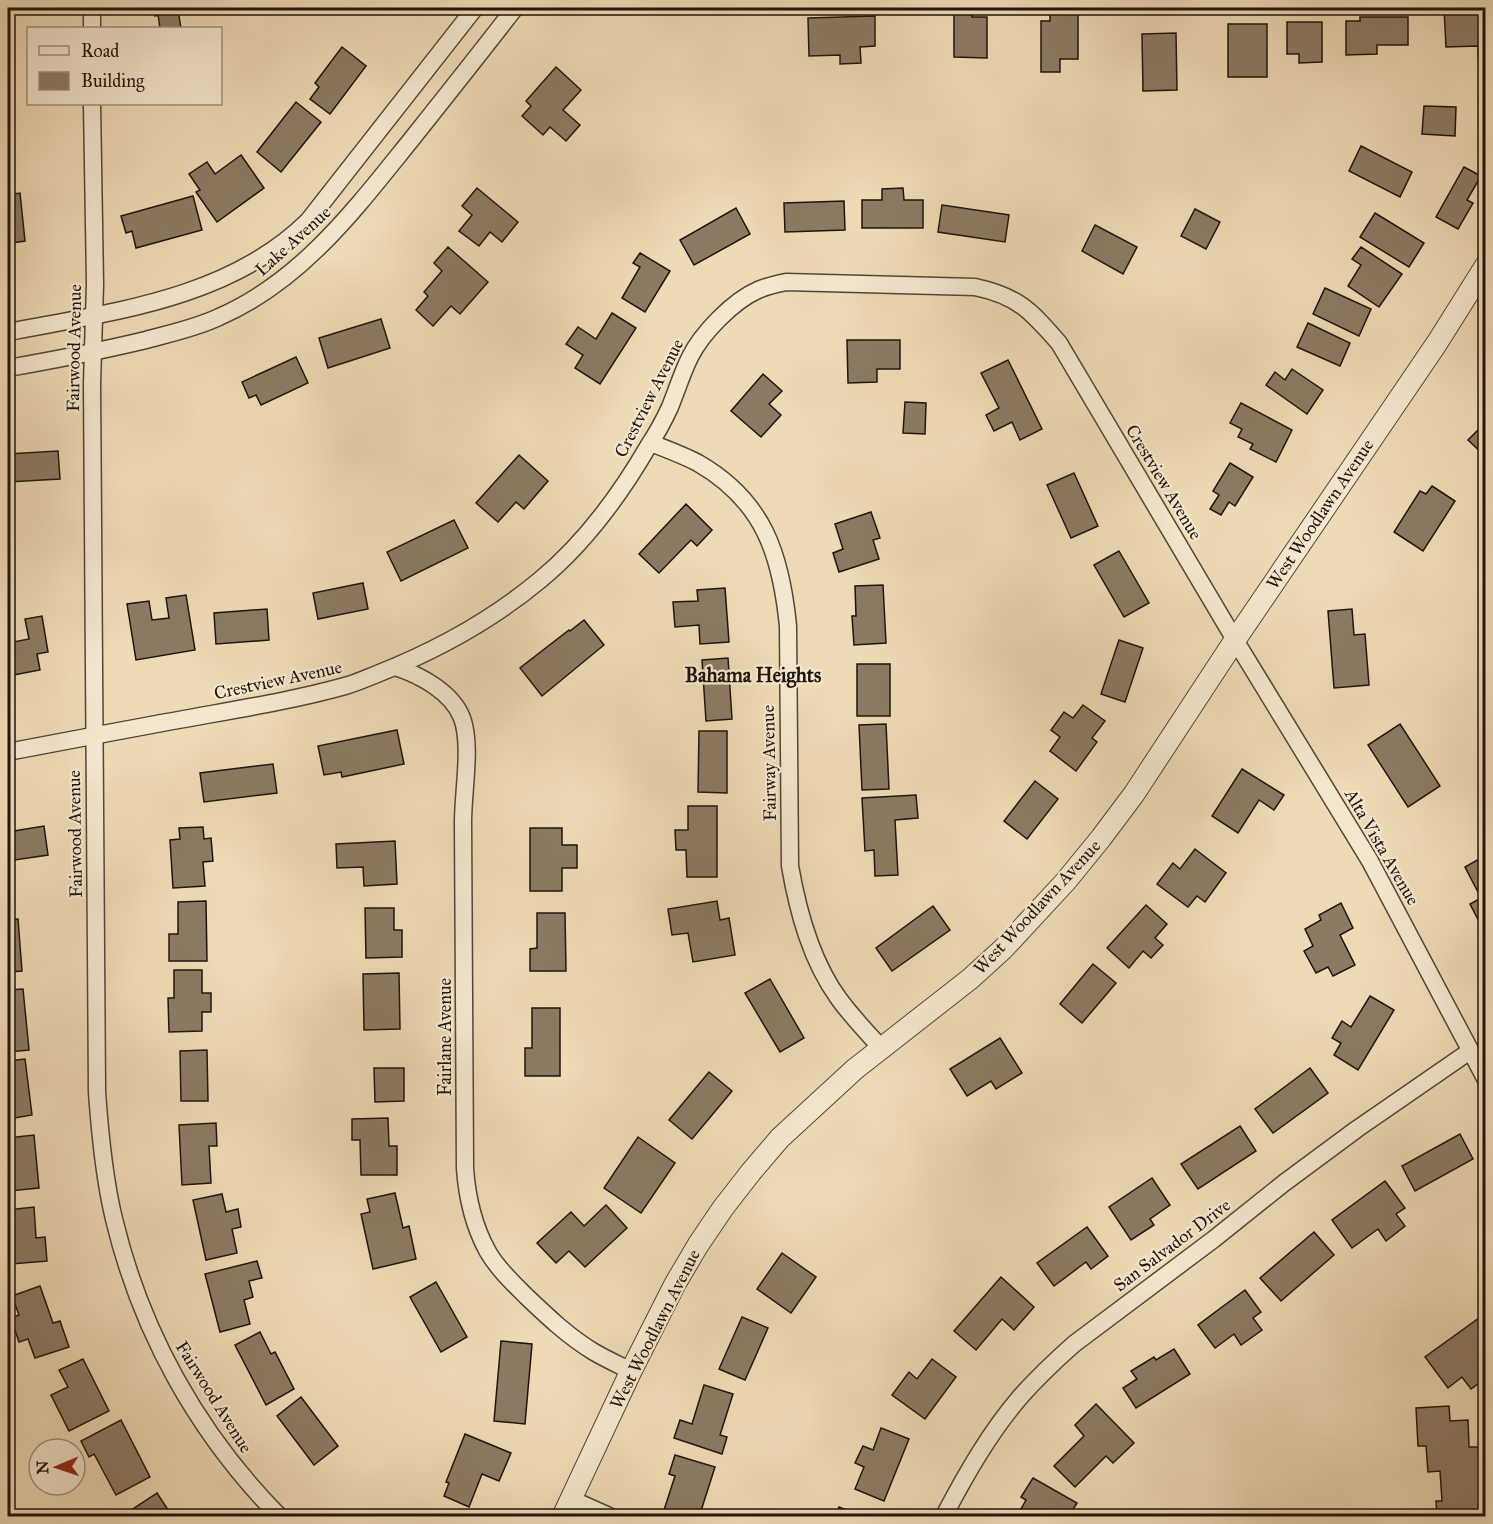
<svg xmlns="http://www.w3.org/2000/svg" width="1493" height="1524" viewBox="0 0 1493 1524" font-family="'IM FELL Great Primer',serif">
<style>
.building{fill:#8b7b64;stroke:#1f140d;stroke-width:1.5}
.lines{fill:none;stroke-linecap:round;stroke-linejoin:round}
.minor-casing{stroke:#534637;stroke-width:19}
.tertiary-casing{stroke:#534637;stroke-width:23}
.minor{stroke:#f4e7cf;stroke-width:16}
.tertiary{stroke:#f4e7cf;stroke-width:21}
.labels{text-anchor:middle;stroke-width:4.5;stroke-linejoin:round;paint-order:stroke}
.street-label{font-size:18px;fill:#1f140d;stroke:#f4e7cf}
.neighbourhood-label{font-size:20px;font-weight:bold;fill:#1f140d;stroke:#f4e7cf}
</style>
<rect width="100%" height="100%" fill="#eedab5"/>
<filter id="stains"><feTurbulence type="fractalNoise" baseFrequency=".00333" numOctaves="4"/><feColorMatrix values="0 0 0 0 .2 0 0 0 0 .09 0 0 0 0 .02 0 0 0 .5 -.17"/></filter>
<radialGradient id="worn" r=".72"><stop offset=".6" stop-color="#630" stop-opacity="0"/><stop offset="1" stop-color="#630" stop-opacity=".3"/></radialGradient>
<g class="building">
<rect x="8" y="8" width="2" height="27"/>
<polygon points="154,8 193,8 178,10 181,28 160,28 158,15 155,16"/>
<polygon points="1050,8 1078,8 1078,59 1060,59 1060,72 1041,72 1041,21 1050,21"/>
<polygon points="1444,8 1486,8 1486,68 1479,68 1478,46 1446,47"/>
<polygon points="954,11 972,11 972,17 987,17 987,58 954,57"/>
<polygon points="875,16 875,46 860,47 861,63 840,64 840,55 809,56 808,18"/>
<polygon points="1360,17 1408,17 1408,45 1377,45 1377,54 1346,55 1346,21 1360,21"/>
<polygon points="1287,22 1322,22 1322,62 1299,63 1299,54 1287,54"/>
<rect x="1228" y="24" width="39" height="53"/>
<polygon points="1176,33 1177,90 1143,91 1142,34"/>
<polygon points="342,47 366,66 330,114 310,99 319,87 315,83"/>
<polygon points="8,53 10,53 11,104 8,104"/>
<polygon points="556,67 581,90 563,110 580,125 566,141 550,127 543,135 522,116 531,106 526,101"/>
<polygon points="296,102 321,122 281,172 257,152"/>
<polygon points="1424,106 1456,107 1455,136 1422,134"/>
<polygon points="8,132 11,132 14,161 9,162 11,174 8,175"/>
<polygon points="1361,146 1412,172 1400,197 1349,171"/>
<polygon points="241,155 264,188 217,222 196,192 200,190 189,174 207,162 215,174"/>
<polygon points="1464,167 1481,176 1467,200 1473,203 1458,229 1436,217"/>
<polygon points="477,188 518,222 502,242 490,232 479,246 459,231 472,215 462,206"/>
<polygon points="903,188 904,200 923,200 923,228 862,228 862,200 882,200 882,189"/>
<polygon points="20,193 25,241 11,243 12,255 8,255 8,195"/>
<polygon points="193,196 202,230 136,248 132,231 126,233 121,216"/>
<polygon points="844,201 845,230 785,232 784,203"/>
<polygon points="942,205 1009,215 1005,242 938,232"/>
<polygon points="736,208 750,234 694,265 680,240"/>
<polygon points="1195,209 1220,222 1206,249 1181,236"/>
<polygon points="1375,213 1424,243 1409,267 1360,237"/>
<polygon points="1095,225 1137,247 1123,274 1082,251"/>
<polygon points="448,247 488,282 460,314 451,306 433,326 416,310 428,296 424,292 442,271 434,263"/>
<polygon points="1361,247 1402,274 1379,307 1348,286 1361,265 1352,259"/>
<polygon points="640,253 670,271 645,312 622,298 640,267 633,263"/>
<polygon points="1325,288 1371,309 1359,336 1313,314"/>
<polygon points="612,313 636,328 600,384 575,368 583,355 566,344 578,327 596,339"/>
<polygon points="381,319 390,348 328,368 319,338"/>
<polygon points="1308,323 1350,343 1340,366 1297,347"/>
<polygon points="847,340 900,340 900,369 877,369 877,382 848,383"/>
<polygon points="296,357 308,383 261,405 256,395 249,398 242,382"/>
<polygon points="1008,360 1042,429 1020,440 1012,422 994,431 986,415 999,408 981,373"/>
<polygon points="1292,369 1323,390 1307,414 1266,385 1275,372 1285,380"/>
<polygon points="763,374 782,391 769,404 781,415 761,437 731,411"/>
<polygon points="905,402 926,403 925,434 903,433"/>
<polygon points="1241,403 1292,430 1276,462 1250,449 1253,444 1238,437 1242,429 1230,423"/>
<polygon points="1486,422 1486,457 1468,440"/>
<polygon points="58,451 60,479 8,482 8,454"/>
<polygon points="519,455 548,481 524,509 516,502 498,522 476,503"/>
<polygon points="1230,463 1253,477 1235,506 1229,502 1221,515 1210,509 1219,495 1213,491"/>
<polygon points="1074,473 1098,526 1071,538 1047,485"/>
<polygon points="1432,486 1455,501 1423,551 1394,532 1420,491 1426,494"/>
<polygon points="686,504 712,530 697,546 691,540 659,573 639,554"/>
<polygon points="871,512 880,538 873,540 879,559 839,572 833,553 843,549 835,524"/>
<polygon points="454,520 468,548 401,581 387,552"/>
<polygon points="1119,551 1149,603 1124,617 1094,565"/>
<polygon points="363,583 368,609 318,619 313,593"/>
<polygon points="883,585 886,643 854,645 852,616 856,616 855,586"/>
<polygon points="725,588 729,642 700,644 699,625 675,627 673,602 698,601 697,590"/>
<polygon points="186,595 195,650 136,660 127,604 149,601 152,620 169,618 166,598"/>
<polygon points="267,609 269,640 216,644 214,613"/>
<polygon points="1352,609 1354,635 1365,634 1369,685 1334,688 1328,611"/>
<polygon points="42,616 48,652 37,654 40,670 8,676 8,643 29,639 25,619"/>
<polygon points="584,620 604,645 542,696 520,668 569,630 570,631"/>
<polygon points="1119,640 1143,648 1125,702 1101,694"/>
<polygon points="728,658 732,719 706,721 702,660"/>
<rect x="857" y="664" width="33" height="52"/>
<polygon points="1083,705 1105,721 1092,738 1097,742 1076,771 1050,751 1060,737 1051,730 1064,712 1073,718"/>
<polygon points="886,724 889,789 862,790 859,725"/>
<polygon points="1400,724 1440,786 1408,807 1368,745"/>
<polygon points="397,730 404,764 342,777 341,772 324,775 318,746"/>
<polygon points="699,731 727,731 727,793 698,792"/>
<polygon points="273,764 277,793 204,802 200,773"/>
<polygon points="1242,769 1284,795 1274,810 1259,800 1238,833 1212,816"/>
<polygon points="1035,781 1058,799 1027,839 1004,821"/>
<polygon points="916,795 918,818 895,820 898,875 875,876 874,850 865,851 862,798"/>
<polygon points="688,806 717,806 717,877 687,877 686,850 676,850 675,830 688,830"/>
<polygon points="44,826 48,855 8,861 8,832"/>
<polygon points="203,827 204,839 211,838 213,861 203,862 205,886 173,888 170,840 180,839 179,828"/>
<polygon points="530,828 562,828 562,845 577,845 577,868 562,868 562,891 530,891"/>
<polygon points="395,841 397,884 364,886 363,867 337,868 336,844"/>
<polygon points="1195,849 1226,873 1205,902 1197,896 1188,907 1157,884 1173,863 1180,869"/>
<polygon points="1486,855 1486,930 1484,931 1470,904 1481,898 1465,867"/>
<polygon points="206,901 207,961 169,961 169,934 178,934 178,902"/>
<polygon points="717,901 720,920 729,918 735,955 693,962 688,933 672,935 668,909"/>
<polygon points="1341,903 1353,928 1340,935 1355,965 1333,976 1328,967 1316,973 1304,951 1313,946 1305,929 1321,920 1319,915"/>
<polygon points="1146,905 1167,924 1155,938 1163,945 1151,958 1143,951 1129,968 1107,948"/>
<polygon points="933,906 950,930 892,971 876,948"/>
<polygon points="365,908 394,908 394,930 402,930 402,957 366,958"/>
<polygon points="537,913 565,913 566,971 530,971 530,949 537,948"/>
<polygon points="18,919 22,971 8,972 8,920"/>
<polygon points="1093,964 1116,983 1082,1023 1060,1004"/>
<polygon points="174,970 202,970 202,993 211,993 211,1012 202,1012 202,1031 169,1032 168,998 174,998"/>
<polygon points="399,973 400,1029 364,1030 363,974"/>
<polygon points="770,979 804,1038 780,1052 745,993"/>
<polygon points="23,989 29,1050 8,1052 8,990"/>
<polygon points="1370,996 1394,1010 1358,1070 1334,1055 1341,1043 1332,1038 1342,1021 1351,1027"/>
<polygon points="532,1008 560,1008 560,1076 525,1076 525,1048 532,1048"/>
<polygon points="1000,1038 1022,1073 996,1089 991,1081 967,1096 950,1069"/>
<polygon points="207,1050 208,1101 181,1101 180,1051"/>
<polygon points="25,1059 32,1115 8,1119 8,1061"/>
<polygon points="374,1068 404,1068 404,1101 375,1102"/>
<polygon points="1310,1068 1328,1093 1273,1133 1255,1109"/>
<polygon points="709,1072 732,1091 692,1139 669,1120"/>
<polygon points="388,1118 389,1146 397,1146 397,1175 361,1175 360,1140 352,1140 352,1119"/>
<polygon points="216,1123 217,1146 209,1146 211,1183 182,1185 179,1125"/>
<polygon points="1240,1126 1256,1151 1198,1189 1181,1164"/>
<polygon points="1460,1134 1473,1159 1415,1191 1402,1166"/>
<polygon points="34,1135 39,1188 9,1191 8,1138"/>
<polygon points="638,1137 675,1163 641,1213 604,1188"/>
<polygon points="1152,1178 1170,1205 1150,1219 1154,1225 1131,1240 1109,1207"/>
<polygon points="1385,1181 1405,1208 1396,1214 1405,1226 1386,1241 1378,1229 1352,1248 1332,1220"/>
<polygon points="395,1193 403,1228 409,1226 416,1259 373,1269 361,1214 370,1212 367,1199"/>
<polygon points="222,1194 226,1212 238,1209 241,1227 232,1229 237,1253 206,1260 193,1200"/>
<polygon points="606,1205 627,1228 585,1267 569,1251 556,1263 537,1243 571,1212 584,1226"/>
<polygon points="34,1207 36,1238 45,1237 47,1261 11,1264 8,1210"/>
<polygon points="1087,1227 1108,1256 1091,1269 1086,1262 1054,1286 1037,1263"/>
<polygon points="1314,1232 1334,1255 1281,1301 1260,1278"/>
<polygon points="782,1253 816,1277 791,1313 757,1289"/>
<polygon points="257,1261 262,1278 249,1281 253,1297 244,1300 250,1324 220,1332 205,1274"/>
<polygon points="1001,1277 1034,1307 1014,1330 1002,1319 976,1350 954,1331"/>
<polygon points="436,1282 467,1337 441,1352 410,1297"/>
<polygon points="40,1286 53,1323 60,1321 69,1347 35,1358 28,1339 19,1342 11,1318 19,1315 12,1296"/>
<polygon points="1245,1290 1261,1312 1253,1318 1262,1330 1241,1345 1234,1334 1215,1348 1198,1325"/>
<polygon points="1486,1313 1486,1365 1482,1367 1486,1371 1486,1378 1471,1389 1462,1377 1448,1388 1425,1357"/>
<polygon points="742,1317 768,1328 745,1380 719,1369"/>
<polygon points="260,1332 271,1354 275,1352 294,1389 266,1405 235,1345"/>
<polygon points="501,1341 532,1344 525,1424 494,1421"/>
<polygon points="1174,1349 1190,1374 1136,1408 1123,1388 1137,1379 1131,1371 1154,1357 1156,1360"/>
<polygon points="83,1359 109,1411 69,1431 51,1395 68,1387 59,1370"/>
<polygon points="932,1359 956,1377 925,1419 892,1395 909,1372 917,1379"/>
<polygon points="704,1385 733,1394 720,1435 727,1437 722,1454 674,1438 680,1420 692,1424"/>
<polygon points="301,1397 338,1446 314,1465 277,1416"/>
<polygon points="1096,1404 1134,1443 1113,1463 1106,1456 1075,1487 1054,1466 1084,1436 1075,1425"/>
<polygon points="1449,1406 1450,1421 1468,1420 1469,1447 1478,1447 1482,1516 1437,1516 1436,1501 1442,1501 1440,1471 1428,1472 1426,1446 1418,1446 1416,1408"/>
<polygon points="121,1420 150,1477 116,1495 94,1454 89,1457 81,1441"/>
<polygon points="881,1428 909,1439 884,1501 855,1489 864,1467 855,1463 863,1446 873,1450"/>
<polygon points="465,1434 511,1453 499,1481 482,1474 469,1507 444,1496 449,1483 446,1482"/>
<polygon points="675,1455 715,1467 700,1514 706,1516 682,1516 664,1510 675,1476 669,1474"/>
<polygon points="1033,1478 1077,1503 1069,1516 1017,1516 1026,1500 1021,1497"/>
<polygon points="157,1493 172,1516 122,1516"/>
<polygon points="839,1507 861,1516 835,1516"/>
</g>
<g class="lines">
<defs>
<g id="minor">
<polyline points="92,28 92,8"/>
<path d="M92,104l3,180 -3,100 5,708c3,43 7,86 17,127 27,113 84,215 165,297"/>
<path d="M8,332c103,-20 221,-33 300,-111l167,-213"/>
<path d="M8,368c46,-8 92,-17 138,-28 25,-7 50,-12 73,-23 83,-36 137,-109 192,-177 35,-44 70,-88 104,-132"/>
<path d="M651,443c15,6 32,12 47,20 66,38 83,92 90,163l2,240c8,46 21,95 49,133 13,18 28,33 42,49"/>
<path d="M395,667c25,8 57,25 67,51 10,27 1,73 1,104 1,115 1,231 2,346 2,30 8,57 23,84 10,17 25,31 39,45 21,20 42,40 67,55 12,7 25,13 37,19"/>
<path d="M8,752c68,-13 136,-26 204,-38 45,-8 90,-16 133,-28 11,-3 22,-8 32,-12 58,-23 115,-54 163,-94 45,-37 80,-85 109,-135 8,-12 15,-25 21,-38 7,-17 12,-34 20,-50 12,-24 43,-56 68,-67 9,-4 18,-6 28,-8l189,5c43,9 56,24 84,56l176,297 135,221 116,219"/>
<polyline points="571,1499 609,1516"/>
<path d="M944,1516c22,-42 46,-84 77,-120 17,-19 35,-36 53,-52l140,-105 70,-56 73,-54 113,-78"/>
</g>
<polyline id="tertiary" points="563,1516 631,1371 675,1284 698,1245 723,1208 751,1172 780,1138 855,1069 970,979 1003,949 1066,881 1101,838 1134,794 1235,640 1437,343 1486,265"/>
</defs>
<use href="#minor" class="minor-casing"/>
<use href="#tertiary" class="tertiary-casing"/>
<use href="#minor" class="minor"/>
<use href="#tertiary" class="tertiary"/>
</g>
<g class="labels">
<g class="street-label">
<text transform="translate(293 241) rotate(-42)" y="6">Lake Avenue</text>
<text transform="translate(74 348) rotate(-89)" y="6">Fairwood Avenue</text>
<text transform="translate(649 398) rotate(-63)" y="6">Crestview Avenue</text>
<text transform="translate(1164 482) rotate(59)" y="6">Crestview Avenue</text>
<text transform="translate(1320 514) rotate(-56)" y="6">West Woodlawn Avenue</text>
<text transform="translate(278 680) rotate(-12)" y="6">Crestview Avenue</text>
<text transform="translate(769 763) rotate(-91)" y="6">Fairway Avenue</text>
<text transform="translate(75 834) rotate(-91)" y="6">Fairwood Avenue</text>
<text transform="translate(1382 847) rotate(60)" y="6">Alta Vista Avenue</text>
<text transform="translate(1037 907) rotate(-47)" y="6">West Woodlawn Avenue</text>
<text transform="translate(445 1037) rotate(-90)" y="6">Fairlane Avenue</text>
<text transform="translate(1172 1245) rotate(-37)" y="6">San Salvador Drive</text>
<text transform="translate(655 1329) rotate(-63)" y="6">West Woodlawn Avenue</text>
<text transform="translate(214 1397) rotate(58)" y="6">Fairwood Avenue</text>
</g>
<g class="neighbourhood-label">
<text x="753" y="682">Bahama Heights</text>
</g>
</g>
<rect width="1493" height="1524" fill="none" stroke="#eedab5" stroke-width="30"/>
<rect x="9" y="9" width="1475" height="1506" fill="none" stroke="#1f140d" stroke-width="3"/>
<rect x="15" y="15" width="1463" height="1494" fill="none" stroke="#1f140d" stroke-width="1.5"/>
<rect x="27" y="27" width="195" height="78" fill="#f4e7cf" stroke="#9f9381" stroke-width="1.5"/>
<rect x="39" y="46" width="30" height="9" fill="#f4e7cf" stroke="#9f9381" stroke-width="1.5"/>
<text x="81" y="57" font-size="18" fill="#1f140d">Road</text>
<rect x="39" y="72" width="30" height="18" fill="#8b7b64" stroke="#9f9381" stroke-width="1.5"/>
<text x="81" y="87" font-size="18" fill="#1f140d">Building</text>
<g transform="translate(57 1467) rotate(268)"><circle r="28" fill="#f4e7cf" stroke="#9f9381" stroke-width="1.5"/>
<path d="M0-4.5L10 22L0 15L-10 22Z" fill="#8f2418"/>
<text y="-9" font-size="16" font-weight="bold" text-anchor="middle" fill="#1f140d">N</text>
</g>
<rect width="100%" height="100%" filter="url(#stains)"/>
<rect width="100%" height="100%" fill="url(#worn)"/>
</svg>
